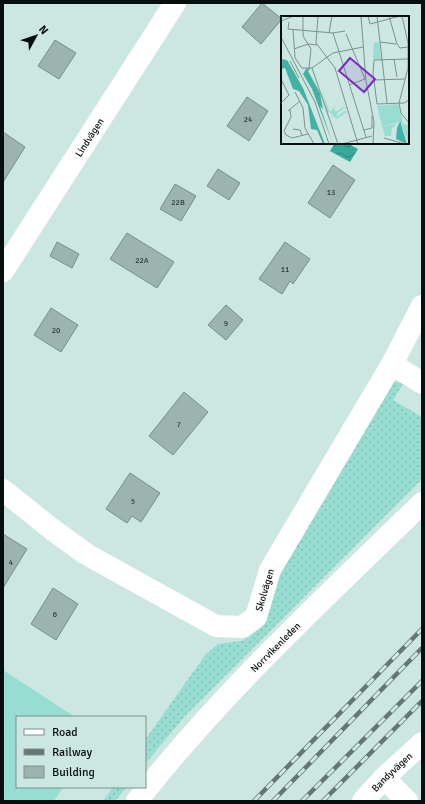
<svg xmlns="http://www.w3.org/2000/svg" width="425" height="804" viewBox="0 0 425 804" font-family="Signika,sans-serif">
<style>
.grass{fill:url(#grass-dots)}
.garden{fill:#98ddd2}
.water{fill:url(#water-waves)}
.building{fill:#9bb4af;stroke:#768e89}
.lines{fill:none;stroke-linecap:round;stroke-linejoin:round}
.minor{stroke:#fff;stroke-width:22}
.major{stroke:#fff;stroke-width:22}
.rail-casing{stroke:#657673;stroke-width:4.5}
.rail{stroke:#cce6e1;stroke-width:3;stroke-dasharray:9;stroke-linecap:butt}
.labels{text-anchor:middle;stroke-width:3;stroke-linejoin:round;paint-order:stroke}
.number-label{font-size:8px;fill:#2c3836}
.street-label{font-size:10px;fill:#070f0e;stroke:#cce6e1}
.inset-road{fill:none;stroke:#7d908d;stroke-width:1}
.view{fill:#7b2cbf;fill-opacity:0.15;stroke:#7b2cbf;stroke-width:2}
.inset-edge{fill:none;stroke:#070f0e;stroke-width:2}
</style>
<defs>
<pattern id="grass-dots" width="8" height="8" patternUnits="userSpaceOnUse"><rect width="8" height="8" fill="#98ddd2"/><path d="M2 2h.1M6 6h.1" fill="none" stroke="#82bcb3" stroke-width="1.8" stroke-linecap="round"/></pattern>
<pattern id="water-waves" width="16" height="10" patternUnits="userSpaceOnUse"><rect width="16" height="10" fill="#38aa9b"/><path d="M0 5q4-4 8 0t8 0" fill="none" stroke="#2d897d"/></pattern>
</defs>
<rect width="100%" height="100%" fill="#cce6e1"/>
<g class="grass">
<polygon points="393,381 403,384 393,400 422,417 422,479 185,716 145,764 145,740 206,654 218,644 241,641 249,637 260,628 266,616 279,576"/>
<polygon points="113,787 127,787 115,801 103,801"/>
</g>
<polygon class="garden" points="3,670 75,717 17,717 17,787 63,787 54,801 3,801"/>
<polygon class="water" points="335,143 347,143 358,149 350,162 330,151"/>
<g class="building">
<polygon points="262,3 282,19 261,44 242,27"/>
<polygon points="55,40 76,53 59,79 38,66"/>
<polygon points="247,97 268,111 249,141 227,126"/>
<polygon points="3,132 25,147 3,182"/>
<polygon points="333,165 355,180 330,218 308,203"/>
<polygon points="218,169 240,183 229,200 207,186"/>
<polygon points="175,184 196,196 181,221 160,209"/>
<polygon points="127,233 174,262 157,288 110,259"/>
<polygon points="57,242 79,254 72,268 50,256"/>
<polygon points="285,242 310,259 293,284 290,281 282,294 259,279"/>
<polygon points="226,305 243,320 226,340 208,325"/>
<polygon points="51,308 78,325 61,352 34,335"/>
<polygon points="184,392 208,412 173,455 149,436"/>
<polygon points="130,473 160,493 141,522 132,516 127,523 106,509"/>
<polygon points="3,534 27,549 3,588"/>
<polygon points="53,588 78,604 56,640 31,624"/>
</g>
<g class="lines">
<g class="minor">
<path id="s1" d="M3,271l172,-268"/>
<polyline points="392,364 422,383"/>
<path id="s2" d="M3,490l50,40 33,24 130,72 26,1 14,-10 14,-47 122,-206 30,-58"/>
<polyline points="384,778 407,801"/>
<path id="s3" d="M363,801l21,-23 38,-35"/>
</g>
<path class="major" id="s4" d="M137,801c85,-109 187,-202 285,-298"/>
<defs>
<g id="rail">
<polyline points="254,801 422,629"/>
<polyline points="273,801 422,648"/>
<polyline points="302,801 422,681"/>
<polyline points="323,801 422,701"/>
</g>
</defs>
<use href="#rail" class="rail-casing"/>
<use href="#rail" class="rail"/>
</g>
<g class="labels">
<g class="number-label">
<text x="248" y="122">24</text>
<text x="331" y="195">13</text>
<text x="178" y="205">22B</text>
<text x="142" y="263">22A</text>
<text x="285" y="272">11</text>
<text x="226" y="326">9</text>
<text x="56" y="333">20</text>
<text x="179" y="427">7</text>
<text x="133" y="504">5</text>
<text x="11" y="565">4</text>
<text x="55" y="617">6</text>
</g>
<g class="street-label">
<text dy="4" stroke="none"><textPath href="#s1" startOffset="159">Lindvägen</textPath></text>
<text dy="4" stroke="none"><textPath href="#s2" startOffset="325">Skolvägen</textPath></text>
<text dy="4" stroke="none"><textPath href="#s4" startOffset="207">Norrvikenleden</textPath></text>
<text dy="4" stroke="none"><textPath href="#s3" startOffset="41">Bandyvägen</textPath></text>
</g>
</g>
<g transform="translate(281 16)">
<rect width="128" height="128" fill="#cce6e1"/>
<path d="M40,74l9,22 6,-7 -2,4 2,3 7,-5h3l-9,6v4l7,-6 3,1 -10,7 -3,-3 -5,3 4,-3 -3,-4 -3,2zM122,106l1,3 5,-1v20l-8,-19zM116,108l-5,4 -1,8h-6l-3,-10z" fill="#98ddd2"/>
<path d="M0,43l6,1 16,28 22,56h-2l-6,-14 -6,-1 -3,-24 -9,-14 -6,-2 -8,-21 -4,1zM30,52l-3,3 12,22 3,16 -3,-3 13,38 -21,-55 -9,-15 3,-5zM121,101l-1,8 6,19 -11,-5 1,-11z" fill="#41b2a3"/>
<path d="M98,26l2,17h-8l1,-16z" fill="#98ddd2"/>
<path d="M117,88l4,13 -1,5 -19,4 -5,-20z" fill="#98ddd2"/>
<path class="inset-road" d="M37,0l-2,27 19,25 23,76M80,0l5,65 8,41 -1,22M87,0l2,8 30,-8M96,0l10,87M108,0l8,28 3,4 8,-1M121,0l6,27v25l-9,35 2,10 8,10M22,1v19l8,13 -2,19M0,5l13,-5M8,6l-1,7 45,4 12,-2M12,13l2,29 7,10h10l21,-15 30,-6M48,17l3,-17M52,17l33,104M65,18l19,45 -16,6M0,21l34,65 14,42M99,26l16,2M13,33l14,-5 9,1M113,43l3,18M127,43l-34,1 -1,13 4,31 27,-1 5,-3M9,45l9,17M31,52l26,76M0,63l8,16 -8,8M92,64l32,-1M14,76l8,16 2,20 9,16M9,93l1,8 -7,14 2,4 6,3 16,-4M7,95l12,-10M12,113l7,1 2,5M83,114l8,-2v-12M103,122l21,6M61,128l30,-8"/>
<path class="view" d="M69,42l25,21 -11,13 -25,-21z"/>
<rect width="128" height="128" class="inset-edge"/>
</g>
<rect width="425" height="804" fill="none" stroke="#070f0e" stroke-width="8"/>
<rect x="16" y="716" width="130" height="72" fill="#cce6e1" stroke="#7d908d"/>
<rect x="24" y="729" width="20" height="6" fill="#ffffff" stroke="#7d908d"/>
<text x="52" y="736" font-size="12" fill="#070f0e">Road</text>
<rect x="24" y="749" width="20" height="6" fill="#657673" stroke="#7d908d"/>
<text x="52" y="756" font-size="12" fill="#070f0e">Railway</text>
<rect x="24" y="766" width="20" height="12" fill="#9bb4af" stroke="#7d908d"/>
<text x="52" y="776" font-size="12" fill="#070f0e">Building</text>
<g transform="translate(36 36) rotate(50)" stroke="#cce6e1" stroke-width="3" paint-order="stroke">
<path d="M0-3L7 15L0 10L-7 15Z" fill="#070f0e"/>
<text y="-6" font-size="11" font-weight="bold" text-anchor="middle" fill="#070f0e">N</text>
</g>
</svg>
